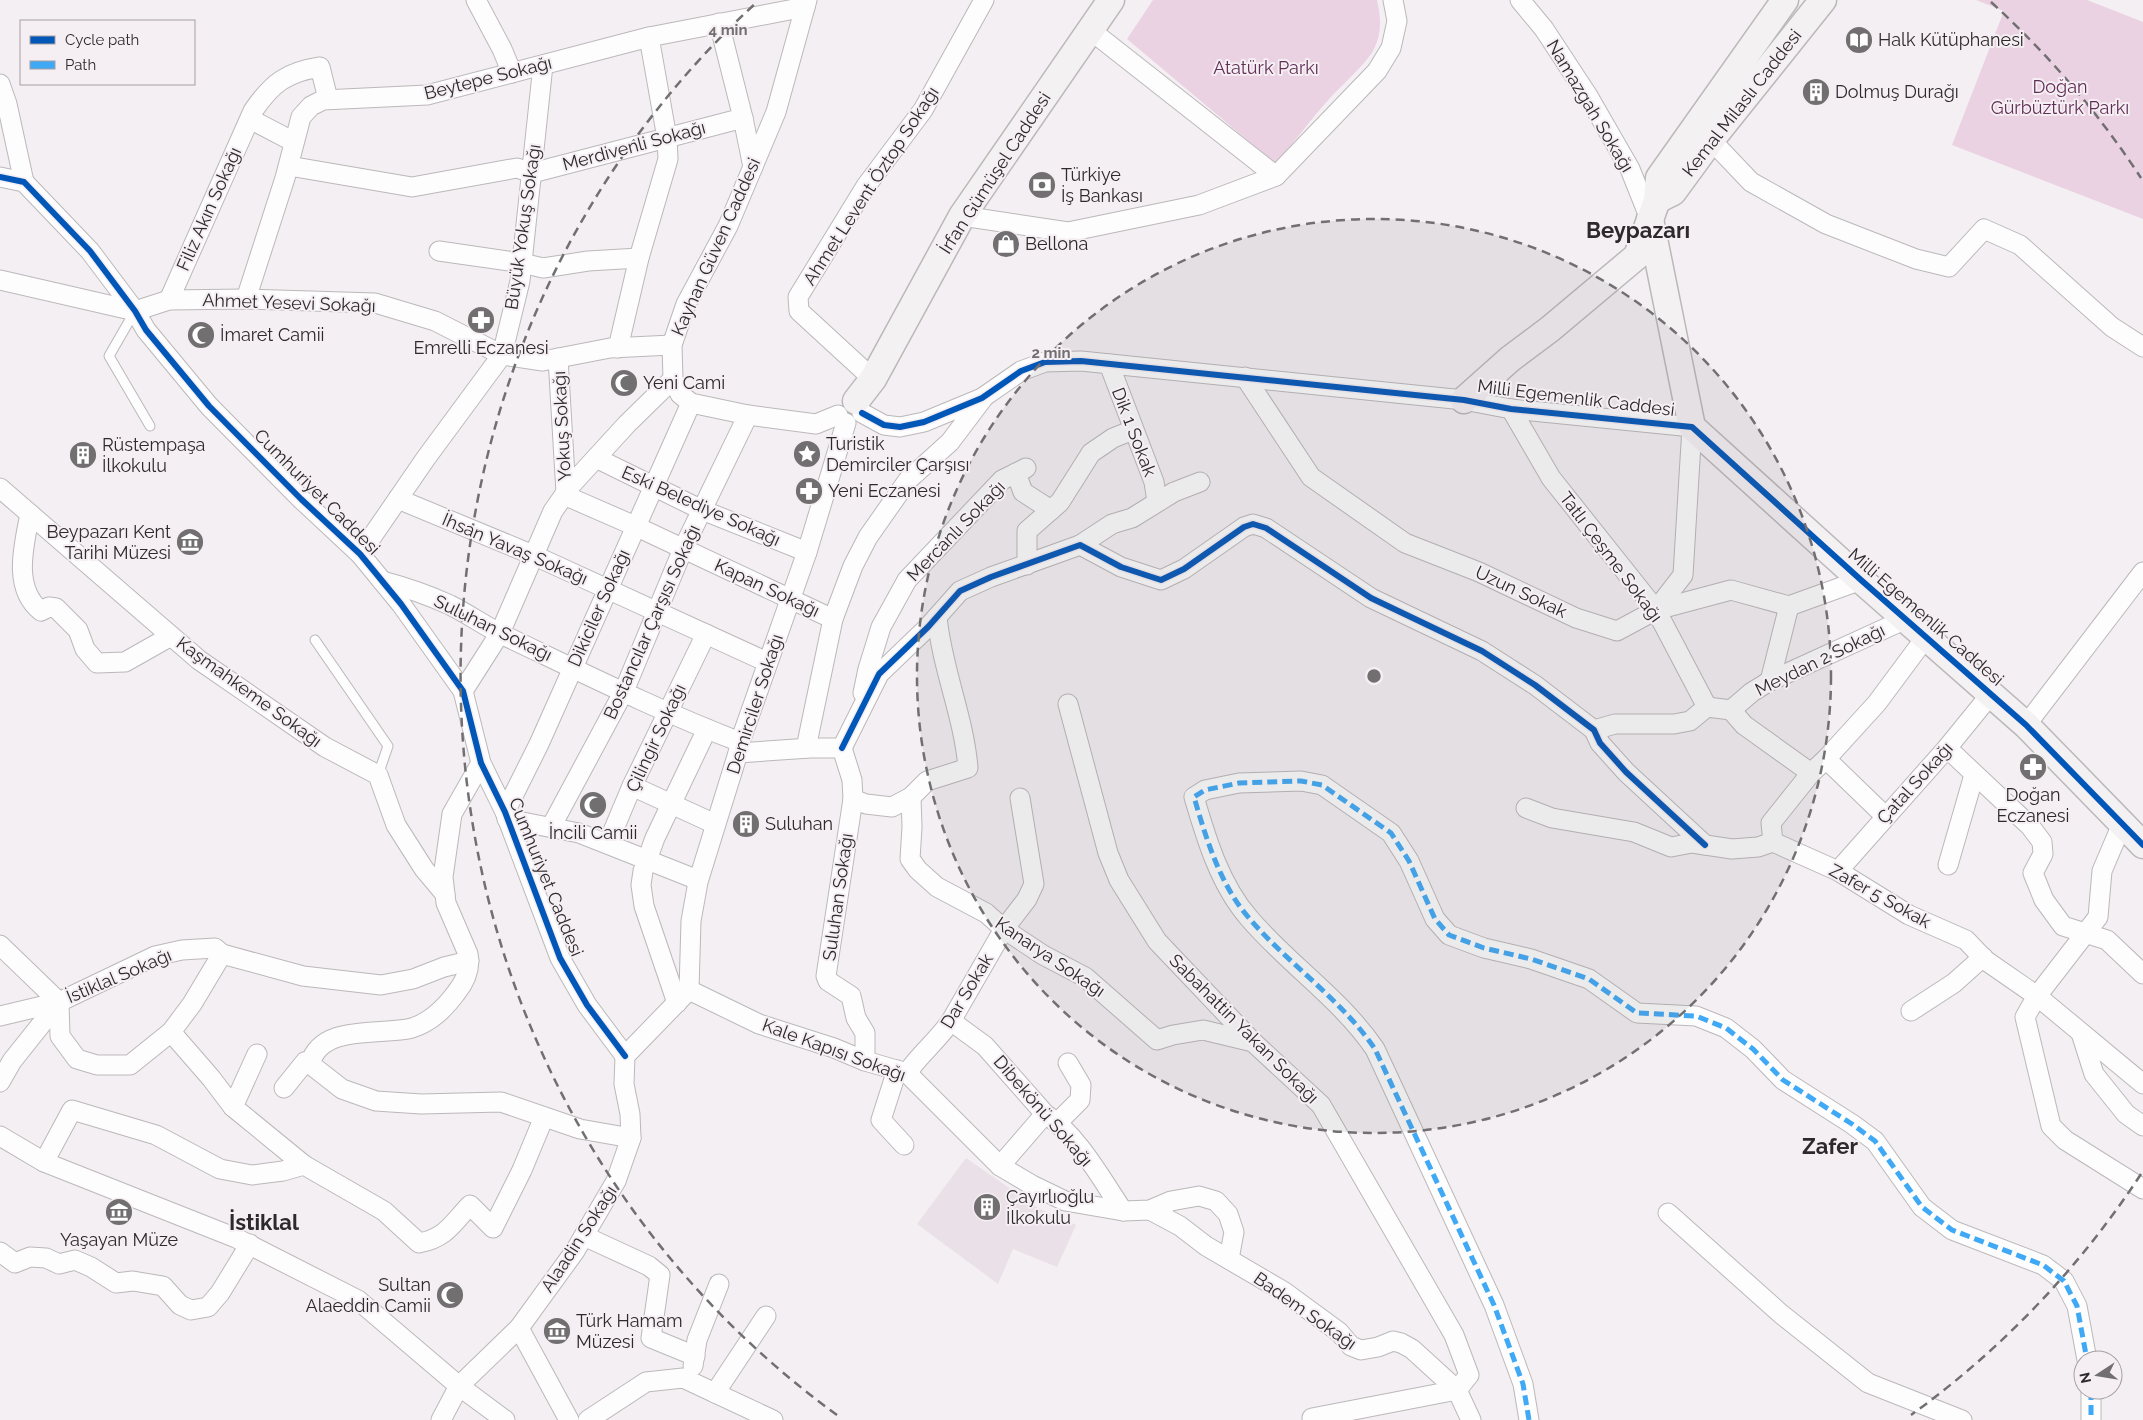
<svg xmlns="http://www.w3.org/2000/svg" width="2143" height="1420" viewBox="0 0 2143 1420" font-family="Raleway,sans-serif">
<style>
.built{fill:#eae0e7}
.green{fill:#ead2e3}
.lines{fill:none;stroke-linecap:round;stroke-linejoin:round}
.lane-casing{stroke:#bcb8ba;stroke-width:11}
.street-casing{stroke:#bcb8ba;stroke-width:21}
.secondary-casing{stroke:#bcb8ba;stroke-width:29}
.lane{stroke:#fdfdfd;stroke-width:9}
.street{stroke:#fdfdfd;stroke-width:19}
.secondary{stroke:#f4f1f3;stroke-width:26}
.quiet{stroke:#3fa9f5;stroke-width:5;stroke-dasharray:10 5;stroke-linecap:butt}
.cycleway-casing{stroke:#f5eef3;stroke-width:9}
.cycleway{stroke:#0057b8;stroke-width:6}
.ring{fill:none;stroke:#726f71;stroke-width:2.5;stroke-dasharray:9 6}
.labels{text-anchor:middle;stroke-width:4;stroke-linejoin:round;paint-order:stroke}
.poi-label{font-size:18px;fill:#2c2a2b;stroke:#f5eef3;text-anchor:start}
.park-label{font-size:18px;fill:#612f56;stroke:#f5eef3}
.street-label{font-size:18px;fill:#2c2a2b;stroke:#f5eef3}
.district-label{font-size:22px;font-weight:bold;fill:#2c2a2b;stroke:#f5eef3}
.centre{fill:#726f71;stroke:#f5eef3;stroke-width:2.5}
.ring-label{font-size:15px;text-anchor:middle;font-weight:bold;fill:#726f71;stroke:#f5eef3;stroke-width:4;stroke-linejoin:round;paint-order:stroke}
</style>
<rect width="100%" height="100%" fill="#f4eff2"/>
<polygon class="built" points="966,1158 1038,1208 1076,1225 1057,1267 1013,1249 998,1284 917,1224"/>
<g class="green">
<path d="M1153,0h224c4,17 5,33 -3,49 -8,15 -32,36 -44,49 -19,21 -36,44 -54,66l-149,-125z"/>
<polygon points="1976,0 2087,0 2143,22 2143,219 1952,145 2004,11"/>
</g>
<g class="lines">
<defs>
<g id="lane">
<polyline points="135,311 109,356 150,426"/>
<polyline points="315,640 388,746 378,775"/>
</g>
<g id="street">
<polyline points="476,0 502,49 512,73"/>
<polyline points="807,0 776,112 728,226 686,304 672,345 673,379 680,394 691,403 748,415 816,424 838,415"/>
<polyline points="1520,0 1544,29 1588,96 1630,169 1650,219"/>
<polyline points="719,23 743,118 753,167"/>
<polyline points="1089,29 1276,176"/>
<polyline points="0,84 7,104 24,182"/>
<polyline points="250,119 294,142"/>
<polyline points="1711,140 1751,182 1826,224 1916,259 1949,267 1984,229 2020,245 2112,327 2143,347"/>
<polyline points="289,166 412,187 517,168 532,173 743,118"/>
<polyline points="0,177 24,182 90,251 135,311 146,330 209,406 301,499 360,554 401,604 463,691 481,763 505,812 560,958 587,1005 625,1056"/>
<polyline points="962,216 1068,232 1199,205 1276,176 1377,71 1391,48 1397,21 1393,0"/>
<polyline points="439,251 522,263 543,268 588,261 639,258"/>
<polyline points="0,280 135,311 169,300 246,299 375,303 435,321 502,355 543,361 610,348 672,345"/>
<polyline points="246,299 285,178 301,117 311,106 323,100 427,95 649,37 805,7"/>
<path d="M169,300l84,-189c19,-28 34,-39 67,-44l8,32"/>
<polyline points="618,348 639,258 668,159 667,138 649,37"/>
<polyline points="558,358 566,493"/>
<polyline points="1109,364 1154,482 1157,502"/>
<polyline points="1245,377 1311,477 1405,543 1479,572 1576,618 1617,631 1656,610 1731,590 1789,606 1861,580"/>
<polyline points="873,379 799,311 798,297 866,186 923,110 984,0"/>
<polyline points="1511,409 1551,478 1656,610 1707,707"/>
<polyline points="862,413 884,425 900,427 924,422 982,398 1021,371 1045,362 1081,361 1464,400 1511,409 1692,427 1683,575 1656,610"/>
<polyline points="596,458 702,510 807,552"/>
<polyline points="1016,473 1023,492 1051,510"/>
<polyline points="0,488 199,660 325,747 378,775 396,825 424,869 445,894"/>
<polyline points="564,495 635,526 833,619"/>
<polyline points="398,499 533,555 767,662"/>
<path d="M30,514c-6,31 -18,74 11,97l8,-4 7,1 22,22 7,19 12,14 28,-1 46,-26"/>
<polyline points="1080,545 1112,524 1132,518 1174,492 1200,482"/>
<polyline points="360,554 426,458 502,355 520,281 543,65"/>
<polyline points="1027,565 1027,531 1060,502 1091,453 1113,438 1133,430"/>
<path d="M382,581c23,6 46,14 68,24 18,9 35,21 53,30 78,37 156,76 237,107"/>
<polyline points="1770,681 1789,606"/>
<polyline points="463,691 500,633 553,511 572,484 627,424 673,379"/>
<polyline points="863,693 868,669 881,627 907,580 1002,480 1026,468"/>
<polyline points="1068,704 1108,853 1119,880 1157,941 1253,1042 1321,1105 1454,1335 1469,1375 1457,1390"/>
<polyline points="1731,710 1744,725 1811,773"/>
<polyline points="2026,725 2143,572"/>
<polyline points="1594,730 1615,724 1674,724 1690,721 1707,707 1731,710 1752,692 1770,681 1906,619"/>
<polyline points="806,748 833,619 853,566 868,537 908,480 950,442 984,397"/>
<polyline points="842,748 879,674 928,627 960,591 991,577 1080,545 1121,567 1161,580 1184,569 1244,527 1253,524 1266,528 1371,598 1482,651 1535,685 1594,730 1600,743 1626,772 1705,845"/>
<polyline points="842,748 852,780 853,799 826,976 828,981 851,996 856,1018 865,1033 865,1061"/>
<polyline points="1947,748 2030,826 2042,842 2043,854 2033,873 2044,900 2063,926 2107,940 2143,974"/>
<polyline points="738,753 810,748 842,748"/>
<polyline points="1826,759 1885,816"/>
<polyline points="632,786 715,824"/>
<polyline points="911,797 912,827 910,859 918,870 937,887 986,913 1004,929 1043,955 1085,977 1157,1040 1173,1035 1203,1030 1253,1042"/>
<path d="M853,799l13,5 26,3 19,-10 16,-16 41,-13c-4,-51 -26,-99 -31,-151"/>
<polyline points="1526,808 1552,818 1634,832 1671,847 1692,843 1732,849 1758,847 1773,842 1838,871 1909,915 1966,940 1985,960 2037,996 2143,1084"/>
<polyline points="505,812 539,744 691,403"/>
<polyline points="507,819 579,833 698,880"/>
<polyline points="2122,824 2102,871 2098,917 2037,996 2025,1017 2051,1126 2065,1140 2143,1189"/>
<polyline points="551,827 624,691 683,549 748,415"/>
<polyline points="1773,842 1771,823 1811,773 1826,759 1877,703 1926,637"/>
<polyline points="608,843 632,786 706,634"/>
<polyline points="1948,865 1974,775"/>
<polyline points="1838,871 1947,748 1991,694"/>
<polyline points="0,945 59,1002"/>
<polyline points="689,990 759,1024 834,1048 865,1061 907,1073 1000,1166 1032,1185 1065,1201 1123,1211 1150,1210 1171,1201 1199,1196 1216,1201 1228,1214 1234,1232 1229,1259"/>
<polyline points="689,990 691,921 698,882 738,753 740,742 807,552 846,423"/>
<polyline points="59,1002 60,1036 77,1059 97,1065 130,1065 171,1032 192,1004 222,954"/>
<polyline points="677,1003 644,906 641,885 643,871 655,838 707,729"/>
<polyline points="1911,1011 1954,983 1983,957"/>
<polyline points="0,1016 59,1002 155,956 182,950 215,948 222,954 303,976 381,985 413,979 444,967 469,961"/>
<path d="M951,1021l34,25 60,68c32,20 57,66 78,97"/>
<polyline points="171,1032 211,1078 233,1107"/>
<polyline points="2081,1033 2094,1074 2126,1114 2143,1126"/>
<polyline points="257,1054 233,1107 304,1165"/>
<path d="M310,1064c11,-41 72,-28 102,-36 19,-6 32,-19 44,-35 9,-11 15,-24 12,-39l-22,-51 -3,-26 9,-63 29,-51"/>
<polyline points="310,1064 342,1089 376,1101 421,1104 501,1102 580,1129 631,1138"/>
<polyline points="897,1070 881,1120 904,1145"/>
<path d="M907,1073c13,-19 31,-33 44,-52l53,-92 23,-30 7,-15 -14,-86"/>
<polyline points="0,1082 12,1061 59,1002"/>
<polyline points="284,1088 305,1062 310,1064"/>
<polyline points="1058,1122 1080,1100 1081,1085 1068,1063"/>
<polyline points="0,1136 44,1162 236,1238 358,1300 459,1386 505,1420"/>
<path d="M44,1162l28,-52 84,25 64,34 32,6 31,-4 21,-6 80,46 35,32c27,-5 33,-19 51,-38l23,23 29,-58 22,-53"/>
<polyline points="1000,1166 1045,1114"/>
<polyline points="1150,1210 1180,1226 1206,1246 1283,1291 1339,1332 1351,1346 1361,1350 1378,1347 1393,1341 1401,1343 1412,1349 1457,1390 1471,1420"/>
<polyline points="1668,1213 1781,1314 1868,1383 1962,1420"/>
<polyline points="584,1236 649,1266 660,1275 651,1338 695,1356"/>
<polyline points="0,1252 15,1263 30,1257 46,1258 59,1264 75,1260 91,1267 116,1283 133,1281 163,1286 180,1305 191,1310 208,1307 220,1293 250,1244"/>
<polyline points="519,1328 569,1420"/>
<polyline points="693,1366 697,1340 719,1284"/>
<polyline points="2091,1390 2091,1420"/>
<polyline points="715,1393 766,1316"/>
<polyline points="1312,1418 1457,1390"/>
<polyline points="441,1420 459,1386 519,1328 575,1251 616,1181 631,1138 630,1114 624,1084 625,1056 689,990"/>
<polyline points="588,1420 646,1382 683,1378 773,1420"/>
<path d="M1529,1420l-6,-36 -29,-79 -119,-256c-34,-50 -87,-85 -126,-131 -29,-33 -43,-80 -55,-121l11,-7 34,-7 62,-2 21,4 69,48 18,28 26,58 14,16 35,13 47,11 58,20 48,34 59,3 30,12 27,21 30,31 69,44 23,17 47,66 30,23 91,35 21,16 13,25 10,54"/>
</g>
<g id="secondary">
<polyline points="1657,200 1673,192 1711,140 1823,0"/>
<polyline points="1650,219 1692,427 1861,580 2026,725 2143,845"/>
<polyline points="1464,400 1510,359 1550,329 1637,256 1657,200 1659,178 1785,0"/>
<polyline points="856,401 873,379 962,216 1111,0"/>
</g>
</defs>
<use href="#lane" class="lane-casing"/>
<use href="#street" class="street-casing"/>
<use href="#secondary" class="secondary-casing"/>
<use href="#lane" class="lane"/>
<use href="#street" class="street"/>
<use href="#secondary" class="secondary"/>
<g class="quiet">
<polyline points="2091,1390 2091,1420"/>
<path d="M1529,1420l-6,-36 -29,-79 -119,-256c-34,-50 -87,-85 -126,-131 -29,-33 -43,-80 -55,-121l11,-7 34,-7 62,-2 21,4 69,48 18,28 26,58 14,16 35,13 47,11 58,20 48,34 59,3 30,12 27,21 30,31 69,44 23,17 47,66 30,23 91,35 21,16 13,25 10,54"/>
</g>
<defs>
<g id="cycleway">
<polyline points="0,177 24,182 90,251 135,311 146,330 209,406 301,499 360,554 401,604 463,691 481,763 505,812 560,958 587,1005 625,1056"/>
<polyline points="862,413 884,425 900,427 924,422 982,398 1021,371 1045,362 1081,361 1464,400 1511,409 1692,427 1861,580 2026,725 2143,845"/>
<polyline points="842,748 879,674 928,627 960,591 991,577 1080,545 1121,567 1161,580 1184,569 1244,527 1253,524 1266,528 1371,598 1482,651 1535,685 1594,730 1600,743 1626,772 1705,845"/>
</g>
</defs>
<use href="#cycleway" class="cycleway-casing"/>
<use href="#cycleway" class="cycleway"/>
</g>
<circle cx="1374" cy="676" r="457" fill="#726f71" fill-opacity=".12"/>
<g class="ring">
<circle cx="1374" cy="676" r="457"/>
<path d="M2141 1174A914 914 0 0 1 1911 1415M837 1415A914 914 0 0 1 757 2M1991 2A914 914 0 0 1 2141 178"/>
</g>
<defs>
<symbol id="library-disc" viewBox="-11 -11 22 22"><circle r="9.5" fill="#726f71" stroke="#f5eef3"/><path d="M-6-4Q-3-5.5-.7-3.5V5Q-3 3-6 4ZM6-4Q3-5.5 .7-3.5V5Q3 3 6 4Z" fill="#fff"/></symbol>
<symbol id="building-disc" viewBox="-11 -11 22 22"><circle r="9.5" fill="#726f71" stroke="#f5eef3"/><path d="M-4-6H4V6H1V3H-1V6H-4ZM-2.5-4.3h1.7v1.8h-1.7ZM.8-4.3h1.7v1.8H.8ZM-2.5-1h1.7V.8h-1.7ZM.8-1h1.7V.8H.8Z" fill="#fff"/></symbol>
<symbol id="bank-disc" viewBox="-11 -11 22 22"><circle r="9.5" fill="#726f71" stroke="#f5eef3"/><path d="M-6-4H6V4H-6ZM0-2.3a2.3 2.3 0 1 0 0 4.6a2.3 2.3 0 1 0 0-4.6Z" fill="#fff"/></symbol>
<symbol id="shop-disc" viewBox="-11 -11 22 22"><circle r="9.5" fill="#726f71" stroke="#f5eef3"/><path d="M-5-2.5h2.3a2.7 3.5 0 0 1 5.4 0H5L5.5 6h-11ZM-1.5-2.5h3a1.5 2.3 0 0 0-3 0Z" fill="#fff"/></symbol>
<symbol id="pharmacy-disc" viewBox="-11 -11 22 22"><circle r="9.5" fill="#726f71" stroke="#f5eef3"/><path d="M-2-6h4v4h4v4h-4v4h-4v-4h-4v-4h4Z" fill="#fff"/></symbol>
<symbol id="mosque-disc" viewBox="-11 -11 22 22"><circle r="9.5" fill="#726f71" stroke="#f5eef3"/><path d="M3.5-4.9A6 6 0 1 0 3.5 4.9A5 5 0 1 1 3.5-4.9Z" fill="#fff"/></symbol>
<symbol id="sight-disc" viewBox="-11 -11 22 22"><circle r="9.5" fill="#726f71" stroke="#f5eef3"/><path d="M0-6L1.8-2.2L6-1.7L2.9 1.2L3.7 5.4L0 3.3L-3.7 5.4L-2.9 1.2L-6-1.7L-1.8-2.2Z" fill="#fff"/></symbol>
<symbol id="museum-disc" viewBox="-11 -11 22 22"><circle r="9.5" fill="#726f71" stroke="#f5eef3"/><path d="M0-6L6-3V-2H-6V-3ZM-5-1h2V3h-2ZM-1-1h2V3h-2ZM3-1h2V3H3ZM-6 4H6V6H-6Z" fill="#fff"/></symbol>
</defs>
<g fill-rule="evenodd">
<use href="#library-disc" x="1843" y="24" width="32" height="32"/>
<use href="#building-disc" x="1800" y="76" width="32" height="32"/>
<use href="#bank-disc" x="1026" y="169" width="32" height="32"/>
<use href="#shop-disc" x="990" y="228" width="32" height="32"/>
<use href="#pharmacy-disc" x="465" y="304" width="32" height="32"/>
<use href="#mosque-disc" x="185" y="319" width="32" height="32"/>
<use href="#mosque-disc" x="608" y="367" width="32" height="32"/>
<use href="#sight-disc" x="791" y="438" width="32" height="32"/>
<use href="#building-disc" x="67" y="439" width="32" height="32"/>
<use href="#pharmacy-disc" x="793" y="475" width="32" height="32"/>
<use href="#museum-disc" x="174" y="526" width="32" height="32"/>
<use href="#pharmacy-disc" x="2017" y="751" width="32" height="32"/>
<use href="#mosque-disc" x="577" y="789" width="32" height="32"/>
<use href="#building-disc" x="730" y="808" width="32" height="32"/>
<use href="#building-disc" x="971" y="1191" width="32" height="32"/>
<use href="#museum-disc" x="103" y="1196" width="32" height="32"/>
<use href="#mosque-disc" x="434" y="1279" width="32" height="32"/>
<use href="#museum-disc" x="541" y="1315" width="32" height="32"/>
</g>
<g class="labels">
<g class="poi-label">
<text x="1878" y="46">Halk Kütüphanesi</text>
<text x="1835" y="98">Dolmuş Durağı</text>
<text x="1061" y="181">Türkiye<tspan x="1061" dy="21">İş Bankası</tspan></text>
<text x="1025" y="250">Bellona</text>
<text x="220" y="341">İmaret Camii</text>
<text x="481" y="354" text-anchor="middle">Emrelli Eczanesi</text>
<text x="643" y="389">Yeni Cami</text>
<text x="826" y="450">Turistik<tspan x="826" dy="21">Demirciler Çarşısı</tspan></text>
<text x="102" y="451">Rüstempaşa<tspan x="102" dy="21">İlkokulu</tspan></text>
<text x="828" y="497">Yeni Eczanesi</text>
<text x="171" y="538" text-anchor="end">Beypazarı Kent<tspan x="171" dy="21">Tarihi Müzesi</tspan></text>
<text x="2033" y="801" text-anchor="middle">Doğan<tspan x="2033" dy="21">Eczanesi</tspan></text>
<text x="765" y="830">Suluhan</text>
<text x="593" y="839" text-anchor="middle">İncili Camii</text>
<text x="1006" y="1203">Çayırlıoğlu<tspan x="1006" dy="21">İlkokulu</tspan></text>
<text x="119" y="1246" text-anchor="middle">Yaşayan Müze</text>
<text x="431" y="1291" text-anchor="end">Sultan<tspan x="431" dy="21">Alaeddin Camii</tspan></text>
<text x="576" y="1327">Türk Hamam<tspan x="576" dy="21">Müzesi</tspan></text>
</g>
<g class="park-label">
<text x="1266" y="74">Atatürk Parkı</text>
<text x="2060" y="93">Doğan<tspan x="2060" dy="21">Gürbüztürk Parkı</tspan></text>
</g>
<g class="street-label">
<text transform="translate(488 78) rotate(-14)" y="6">Beytepe Sokağı</text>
<text transform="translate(1742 103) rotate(-52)" y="6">Kemal Milaslı Caddesi</text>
<text transform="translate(1590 106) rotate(59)" y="6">Namazgah Sokağı</text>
<text transform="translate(634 146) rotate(-15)" y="6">Merdivenli Sokağı</text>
<text transform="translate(995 173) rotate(-57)" y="6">İrfan Gümüşel Caddesi</text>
<text transform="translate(871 186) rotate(-57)" y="6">Ahmet Levent Öztop Sokağı</text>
<text transform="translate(209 209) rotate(-66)" y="6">Filiz Akın Sokağı</text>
<text transform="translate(523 227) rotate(-82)" y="6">Büyük Yokuş Sokağı</text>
<text transform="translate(716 247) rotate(-66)" y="6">Kayhan Güven Caddesi</text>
<text transform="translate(289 303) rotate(2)" y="6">Ahmet Yesevi Sokağı</text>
<text transform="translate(1576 398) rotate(7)" y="6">Milli Egemenlik Caddesi</text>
<text transform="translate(562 426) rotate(-93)" y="6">Yokuş Sokağı</text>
<text transform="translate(1134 432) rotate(69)" y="6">Dik 1 Sokak</text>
<text transform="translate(317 492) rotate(45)" y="6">Cumhuriyet Caddesi</text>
<text transform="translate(701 506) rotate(24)" y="6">Eski Belediye Sokağı</text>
<text transform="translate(956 531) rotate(-46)" y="6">Mercanlı Sokağı</text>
<text transform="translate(515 549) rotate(23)" y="6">İhsan Yavaş Sokağı</text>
<text transform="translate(1611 557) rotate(53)" y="6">Tatlı Çeşme Sokağı</text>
<text transform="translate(767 588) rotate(25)" y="6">Kapan Sokağı</text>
<text transform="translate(1521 592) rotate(25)" y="6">Uzun Sokak</text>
<text transform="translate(599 608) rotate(-66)" y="6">Dikiciler Sokağı</text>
<text transform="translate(1926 617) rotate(41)" y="6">Milli Egemenlik Caddesi</text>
<text transform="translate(652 622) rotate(-66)" y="6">Bostancılar Çarşısı Sokağı</text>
<text transform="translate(493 628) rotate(26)" y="6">Suluhan Sokağı</text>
<text transform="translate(1820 660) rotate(-26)" y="6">Meydan 2 Sokağı</text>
<text transform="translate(249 692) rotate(36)" y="6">Kaşmahkeme Sokağı</text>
<text transform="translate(755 704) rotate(-72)" y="6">Demirciler Sokağı</text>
<text transform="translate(656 738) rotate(-65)" y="6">Çilingir Sokağı</text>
<text transform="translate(1915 783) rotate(-48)" y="6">Çatal Sokağı</text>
<text transform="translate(546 877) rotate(68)" y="6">Cumhuriyet Caddesi</text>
<text transform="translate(1880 896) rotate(29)" y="6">Zafer 5 Sokak</text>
<text transform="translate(838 897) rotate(-82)" y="6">Suluhan Sokağı</text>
<text transform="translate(1050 957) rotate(34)" y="6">Kanarya Sokağı</text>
<text transform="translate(119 976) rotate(-23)" y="6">İstiklal Sokağı</text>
<text transform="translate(967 991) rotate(-59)" y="6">Dar Sokak</text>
<text transform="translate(1244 1029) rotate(45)" y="6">Sabahattin Yakan Sokağı</text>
<text transform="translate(834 1050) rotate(20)" y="6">Kale Kapısı Sokağı</text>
<text transform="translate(1043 1111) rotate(49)" y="6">Dibekönü Sokağı</text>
<text transform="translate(579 1239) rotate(-57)" y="6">Alaadin Sokağı</text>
<text transform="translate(1305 1311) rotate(35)" y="6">Badem Sokağı</text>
</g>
<g class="district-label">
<text x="1638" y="238">Beypazarı</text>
<text x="1830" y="1154">Zafer</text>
<text x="264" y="1230">İstiklal</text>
</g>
</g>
<circle cx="1374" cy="676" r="8" class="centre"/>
<g class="ring-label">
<text x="728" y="35">4 min</text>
<text x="1051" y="358">2 min</text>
</g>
<rect x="20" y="20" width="175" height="65" fill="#f5eef3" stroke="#a5a0a3"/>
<rect x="30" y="36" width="25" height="8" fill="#0057b8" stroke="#a5a0a3"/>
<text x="65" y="45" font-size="15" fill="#2c2a2b">Cycle path</text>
<rect x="30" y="61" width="25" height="8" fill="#3fa9f5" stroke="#a5a0a3"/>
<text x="65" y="70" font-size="15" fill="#2c2a2b">Path</text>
<g transform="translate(2098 1375) rotate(258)"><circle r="24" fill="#f5eef3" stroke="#a5a0a3"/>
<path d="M0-4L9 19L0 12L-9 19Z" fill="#726f71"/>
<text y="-8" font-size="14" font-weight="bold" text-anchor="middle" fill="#2c2a2b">N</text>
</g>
</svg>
